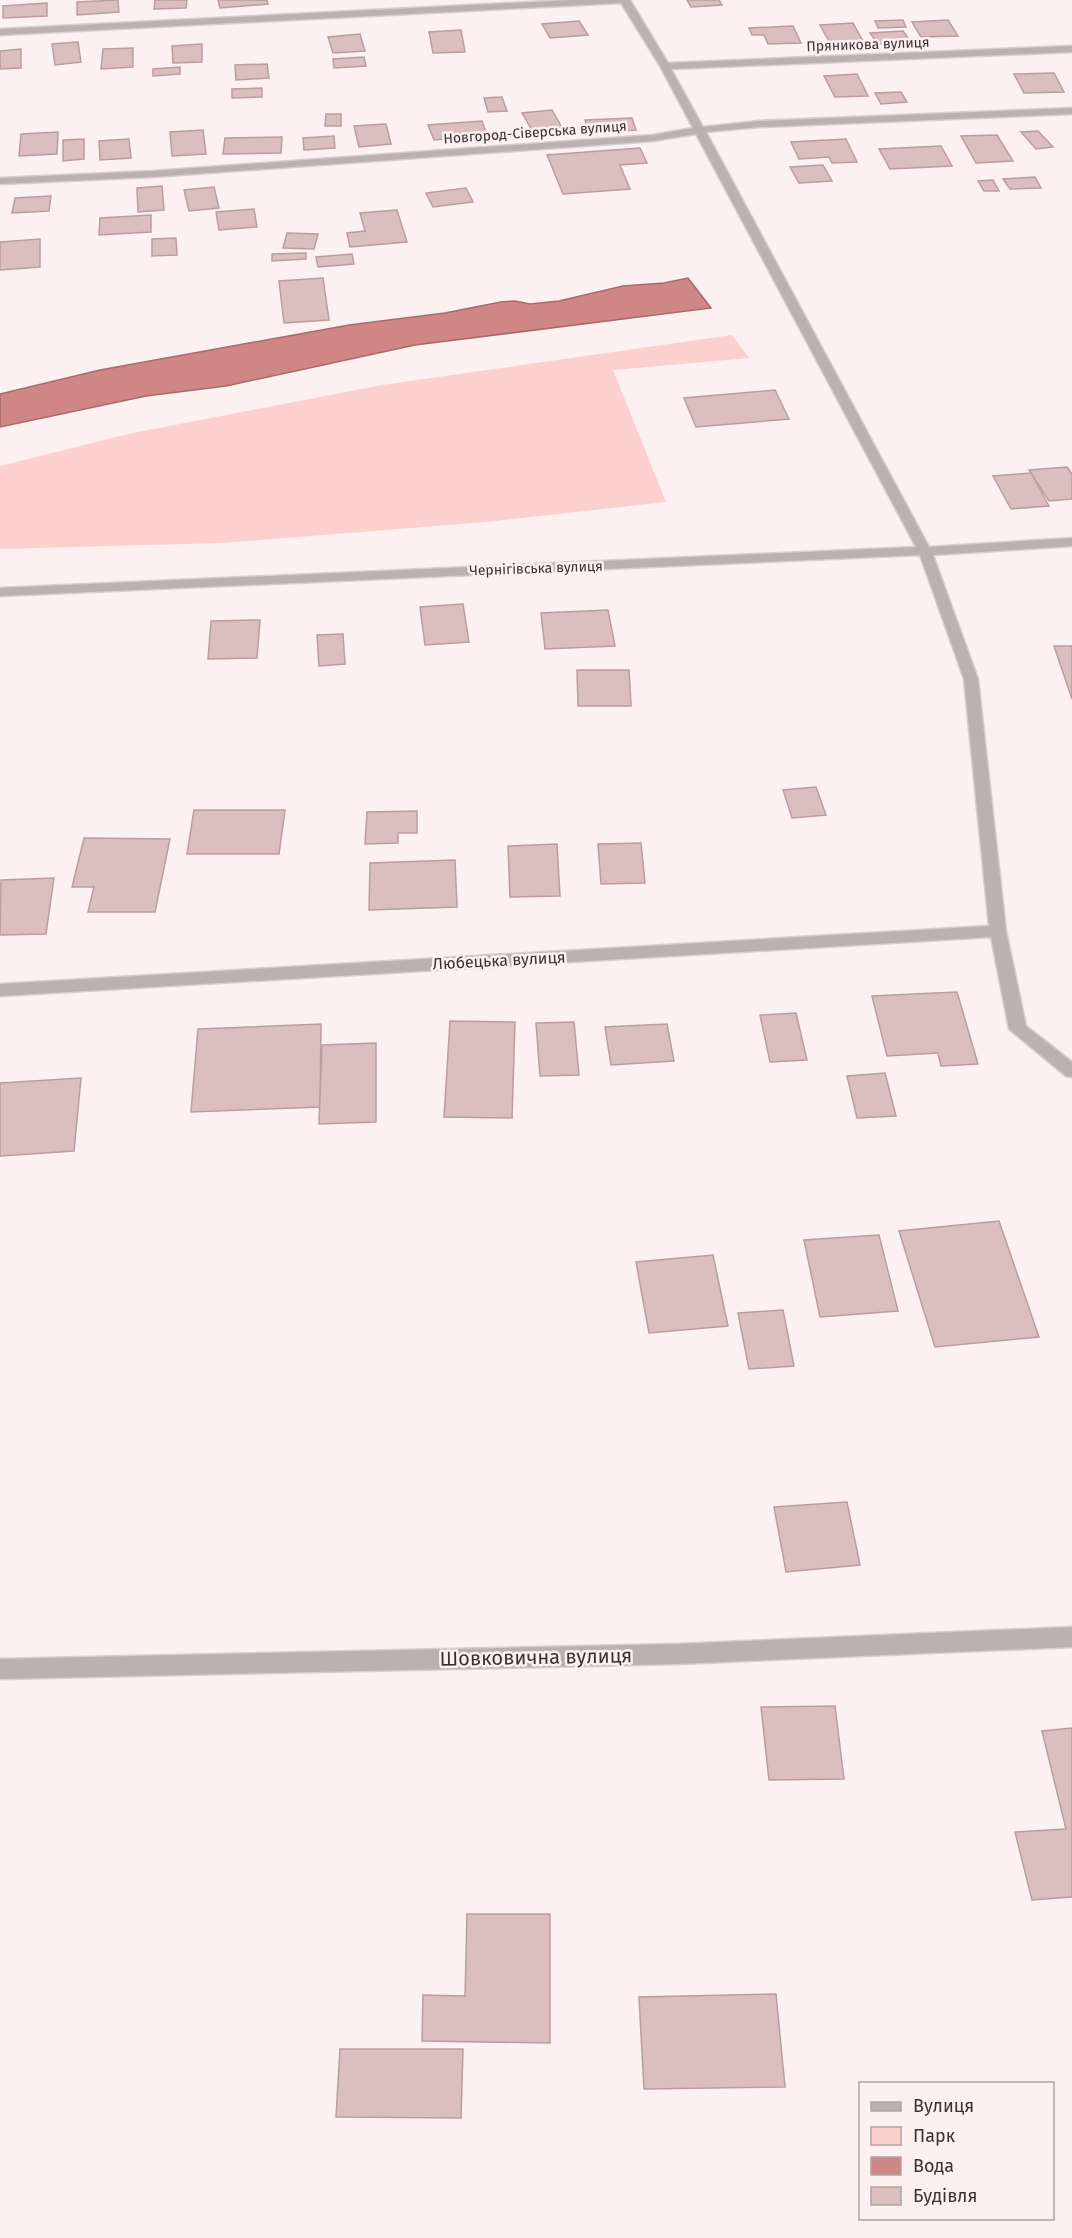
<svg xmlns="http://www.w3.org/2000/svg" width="1072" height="2238" viewBox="0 0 1072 2238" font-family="'Fira Sans',sans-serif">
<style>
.green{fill:#fcd0cf}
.water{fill:#d08685;stroke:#a46c6c;stroke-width:1.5}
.building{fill:#dbbfbe;stroke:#b99e9d;stroke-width:1.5}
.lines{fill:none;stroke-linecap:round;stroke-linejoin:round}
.minor-casing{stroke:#d9cece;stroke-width:3}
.minor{fill:#bdb1b0;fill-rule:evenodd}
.labels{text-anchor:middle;stroke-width:5;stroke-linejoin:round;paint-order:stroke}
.far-street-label{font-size:14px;fill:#3c3131;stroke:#fcf0f0}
.street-label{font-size:16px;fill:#3c3131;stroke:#fcf0f0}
.near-street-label{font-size:20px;fill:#3c3131;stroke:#fcf0f0}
</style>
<rect width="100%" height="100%" fill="#fcf0f0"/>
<polygon class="green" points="732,335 749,358 613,370 666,502 486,522 222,543 0,549 0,466 128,434 382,385"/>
<polygon class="water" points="688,278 711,308 415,345 226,386 146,396 0,427 0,394 100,370 349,325 445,313 501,302 515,301 530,304 559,301 623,286 664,283"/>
<g class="building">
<polygon points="118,0 119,12 77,15 77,2"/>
<polygon points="155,0 187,0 186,8 154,9"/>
<polygon points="218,0 267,0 268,4 220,8"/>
<polygon points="687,0 719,0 722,5 691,7"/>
<polygon points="47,3 47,16 3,18 3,6"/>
<polygon points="903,20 906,27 878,28 875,21"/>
<polygon points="948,20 958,36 921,37 912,22"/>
<polygon points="579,21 588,35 550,38 542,24"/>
<polygon points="853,23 863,41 830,43 820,25"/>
<polygon points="793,26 801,43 768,44 764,35 752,35 749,28"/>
<polygon points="461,30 465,52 433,53 429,32"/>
<polygon points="903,31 911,42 878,44 870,33"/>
<polygon points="360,34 365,51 333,53 328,37"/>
<polygon points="78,42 81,62 55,65 52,44"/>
<polygon points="202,44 202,62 173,63 172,46"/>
<polygon points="133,48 133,67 101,69 103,49"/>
<polygon points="21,49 21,68 0,69 0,51"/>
<polygon points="364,57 366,66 334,68 333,59"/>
<polygon points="267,64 269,78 236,80 235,65"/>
<polygon points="180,67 180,74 153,76 153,69"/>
<polygon points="1054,73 1064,92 1024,93 1014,74"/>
<polygon points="857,74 868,96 835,97 824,76"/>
<polygon points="262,88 262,97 232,98 232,89"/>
<polygon points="901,92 907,102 881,104 875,93"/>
<polygon points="502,97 507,111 488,112 484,98"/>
<polygon points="552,110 564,131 534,134 522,113"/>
<polygon points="326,114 341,114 341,126 325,126"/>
<polygon points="632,118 636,130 589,133 585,120"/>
<polygon points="482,121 487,136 434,140 428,125"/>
<polygon points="386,124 391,144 359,147 354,126"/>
<polygon points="203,130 206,154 172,156 170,132"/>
<polygon points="1038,131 1053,147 1036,149 1021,132"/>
<polygon points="58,132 57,154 19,156 21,134"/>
<polygon points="997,135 1013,161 976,163 961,136"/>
<polygon points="334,136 335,148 304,150 303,138"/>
<polygon points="282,137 281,153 223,154 225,138"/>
<polygon points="84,139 84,159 63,161 63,140"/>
<polygon points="129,139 131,158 100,160 99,141"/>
<polygon points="846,139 857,162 832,163 829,157 799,159 791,142"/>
<polygon points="941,146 952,166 890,169 879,149"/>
<polygon points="640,148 647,163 620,165 630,189 563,194 547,155"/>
<polygon points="823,165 832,181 799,183 790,167"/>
<polygon points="1035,177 1041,188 1010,189 1003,179"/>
<polygon points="993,180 999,191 984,191 978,181"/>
<polygon points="162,186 164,210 138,212 137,188"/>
<polygon points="214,187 219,208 189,211 184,190"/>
<polygon points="466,188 473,202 433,207 426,193"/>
<polygon points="51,196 49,211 12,213 15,198"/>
<polygon points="254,209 257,227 219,230 216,212"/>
<polygon points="397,210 407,242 350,247 347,233 365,231 360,213"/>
<polygon points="151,215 151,232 99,235 100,218"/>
<polygon points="287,233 318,234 314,249 283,248"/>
<polygon points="176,238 177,255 152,256 152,239"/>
<polygon points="40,239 40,267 0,270 0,242"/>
<polygon points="306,253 306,259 272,261 272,254"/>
<polygon points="352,254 354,264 318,267 316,257"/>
<polygon points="323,278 329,320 284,323 279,281"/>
<polygon points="775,390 789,419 696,427 684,398"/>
<polygon points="1067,467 1072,474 1072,499 1049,501 1029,470"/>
<polygon points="1031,473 1049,506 1011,509 993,476"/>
<polygon points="463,604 469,642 425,645 420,607"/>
<polygon points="608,610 615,646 545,649 541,613"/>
<polygon points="260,620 257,658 208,659 211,621"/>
<polygon points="343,634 345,664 319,666 317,635"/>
<polygon points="1054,646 1072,646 1072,699"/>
<polygon points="577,670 629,670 631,706 578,706"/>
<polygon points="816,787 826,815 792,818 783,790"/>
<polygon points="194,810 285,810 279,854 187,854"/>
<polygon points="417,811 417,833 398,833 398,843 365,844 367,812"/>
<polygon points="84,838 170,839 155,912 88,912 94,887 72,887"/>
<polygon points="641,843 645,883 601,884 598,844"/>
<polygon points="557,844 560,896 510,897 508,846"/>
<polygon points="455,860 457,907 369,910 370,863"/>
<polygon points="54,878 46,934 0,935 1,880"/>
<polygon points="957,992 978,1064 941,1066 938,1053 887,1056 872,996"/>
<polygon points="796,1013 807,1060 770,1062 760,1015"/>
<polygon points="450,1021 515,1022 512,1118 444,1117"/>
<polygon points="574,1022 579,1075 540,1076 536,1023"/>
<polygon points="321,1024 320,1107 191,1112 198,1029"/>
<polygon points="667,1024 674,1061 611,1065 605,1027"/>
<polygon points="376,1043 376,1122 319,1124 322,1045"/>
<polygon points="885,1073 896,1116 857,1118 847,1076"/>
<polygon points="81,1078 74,1151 0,1156 0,1083"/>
<polygon points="999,1221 1039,1337 935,1347 899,1231"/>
<polygon points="879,1235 898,1311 820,1317 804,1240"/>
<polygon points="713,1255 728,1326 649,1333 636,1262"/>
<polygon points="783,1310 794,1366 749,1369 738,1313"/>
<polygon points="847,1502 860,1565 786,1572 774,1507"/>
<polygon points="835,1706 844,1779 769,1780 761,1707"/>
<polygon points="1072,1728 1072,1897 1032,1900 1015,1832 1066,1829 1042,1731"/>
<polygon points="467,1914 550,1914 550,2043 422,2041 423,1995 465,1996"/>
<polygon points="776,1994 785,2087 644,2089 639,1997"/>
<polygon points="340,2049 463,2049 461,2118 336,2117"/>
</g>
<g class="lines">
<defs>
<g id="minor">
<polygon points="571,0 630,0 668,63 1072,46 1072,52 671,69 703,127 759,121 1072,108 1072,114 759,127 706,132 929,547 1072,538 1072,546 933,555 978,679 1006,931 1026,1026 1072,1062 1072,1077 1066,1076 1009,1029 991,937 0,996 0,984 989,926 964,679 920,555 0,596 0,588 916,547 696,134 653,141 153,177 0,184 0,178 153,171 653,135 693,128 660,66 621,3 0,35 0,29"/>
<polygon points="1072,1627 1072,1647 677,1664 0,1679 0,1659 677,1644"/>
</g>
</defs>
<use href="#minor" class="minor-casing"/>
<use href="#minor" class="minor"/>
</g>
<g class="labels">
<g class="far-street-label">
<text transform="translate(868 44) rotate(-2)" y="5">Пряникова вулиця</text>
<text transform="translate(535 132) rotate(-4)" y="5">Новгород-Сіверська вулиця</text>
<text transform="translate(536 568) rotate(-2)" y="5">Чернігівська вулиця</text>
</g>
<g class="street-label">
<text transform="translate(499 960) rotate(-3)" y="6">Любецька вулиця</text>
</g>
<g class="near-street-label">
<text transform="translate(536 1657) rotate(-1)" y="7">Шовковична вулиця</text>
</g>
</g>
<rect x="859" y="2082" width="195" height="138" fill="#fcf0f0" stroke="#afa4a4" stroke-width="1.5"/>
<rect x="871" y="2102" width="30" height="9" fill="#bdb1b0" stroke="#afa4a4" stroke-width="1.5"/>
<text x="913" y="2112" font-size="18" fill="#3c3131">Вулиця</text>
<rect x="871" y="2127" width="30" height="18" fill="#fcd0cf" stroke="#afa4a4" stroke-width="1.5"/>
<text x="913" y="2142" font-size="18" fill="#3c3131">Парк</text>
<rect x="871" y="2157" width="30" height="18" fill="#d08685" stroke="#afa4a4" stroke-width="1.5"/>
<text x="913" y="2172" font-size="18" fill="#3c3131">Вода</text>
<rect x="871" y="2187" width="30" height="18" fill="#dbbfbe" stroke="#afa4a4" stroke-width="1.5"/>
<text x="913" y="2202" font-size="18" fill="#3c3131">Будівля</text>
</svg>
